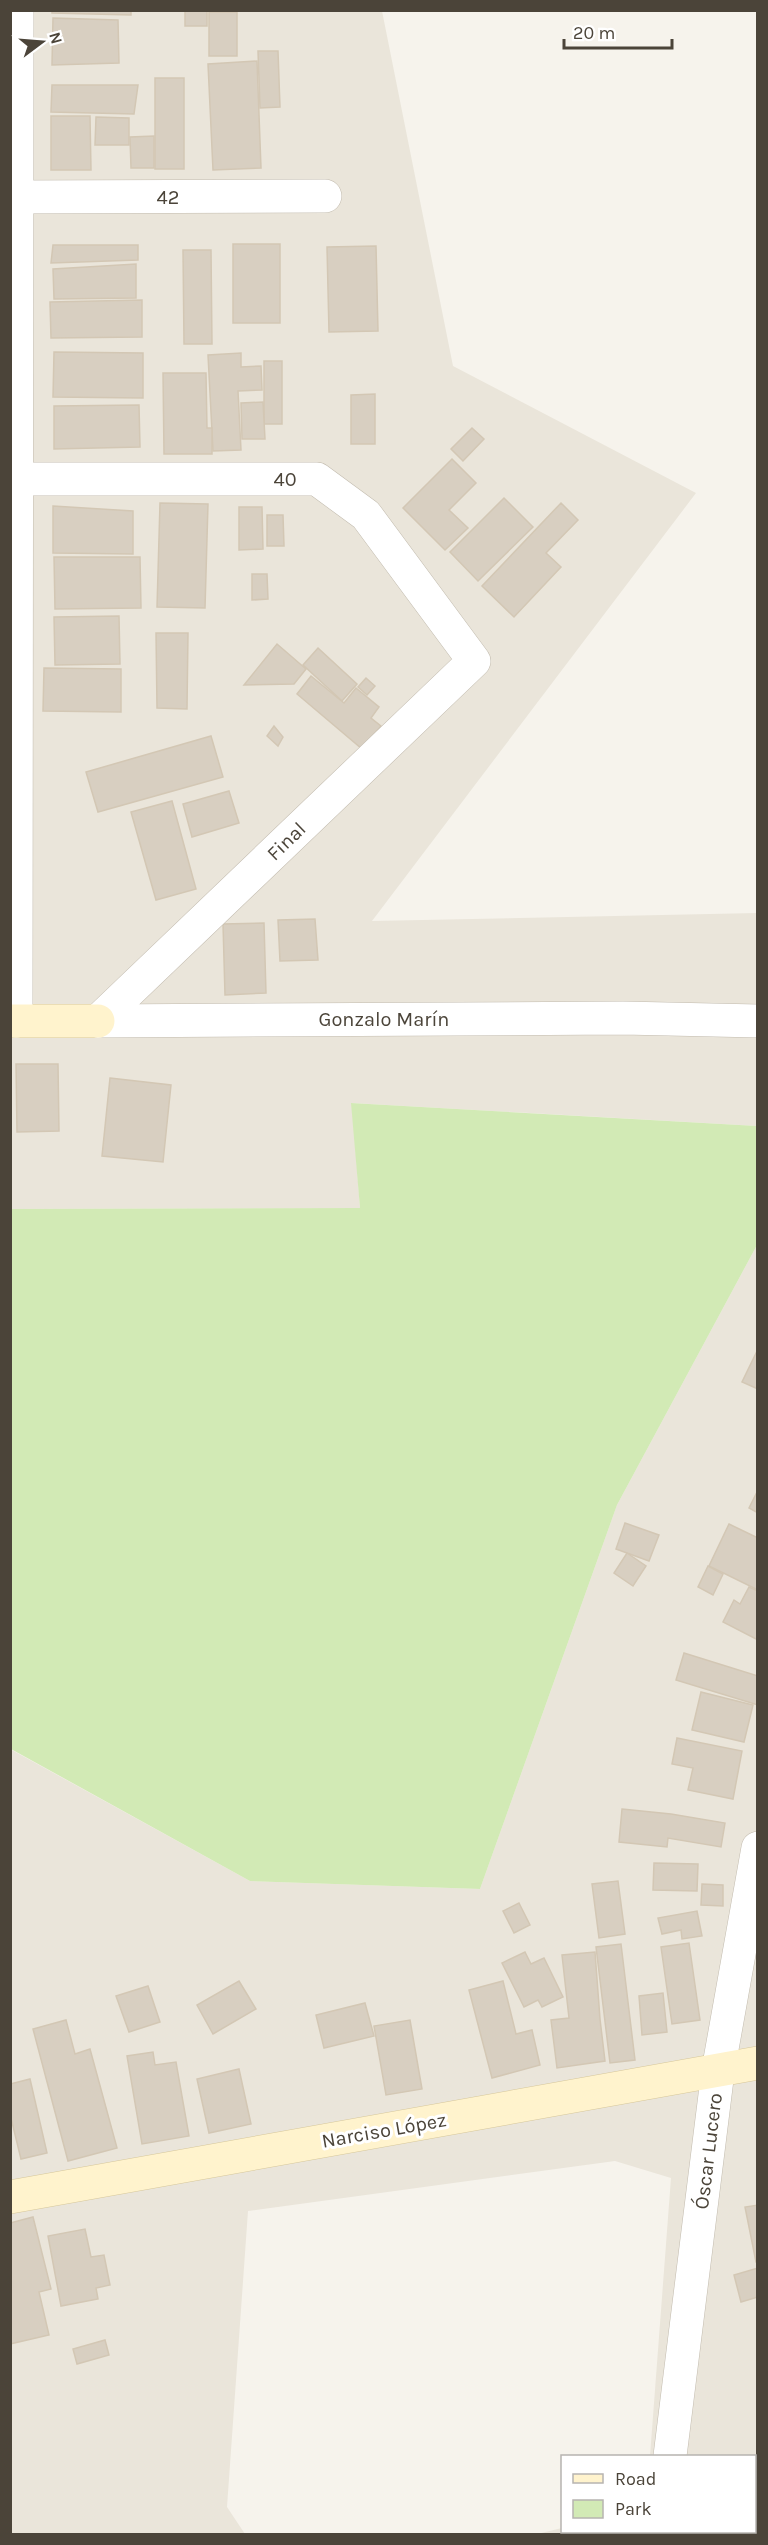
<svg xmlns="http://www.w3.org/2000/svg" width="768" height="2545" viewBox="0 0 768 2545" font-family="Karla,sans-serif">
<style>
.residential{fill:#eae5da}
.green{fill:#d2eab5}
.building{fill:#d8cfc1;stroke:#d3c7b4;stroke-width:1.5}
.lines{fill:none;stroke-linecap:round;stroke-linejoin:round}
.street-casing{stroke:#c2bbae;stroke-width:34}
.secondary-casing{stroke:#d6c79b;stroke-width:34}
.street{stroke:#fff;stroke-width:33}
.secondary{stroke:#fff3cd;stroke-width:33}
.labels{text-anchor:middle;stroke-width:6;stroke-linejoin:round;paint-order:stroke}
.street-label{font-size:20px;fill:#4b4439;stroke:#fff}
</style>
<rect width="100%" height="100%" fill="#f6f3ec"/>
<g class="residential">
<polygon points="10,11 382,11 453,366 696,493 372,921 757,913 757,1126 352,1103 360,1208 11,1209"/>
<polygon points="757,1245 757,2534 537,2534 562,2528 562,2532 754,2532 754,2456 650,2456 671,2178 615,2161 248,2211 227,2507 245,2534 11,2534 10,1749 250,1881 480,1889 617,1505"/>
</g>
<polygon class="green" points="351,1103 757,1126 757,1245 617,1505 480,1889 250,1881 11,1749 11,1209 360,1208"/>
<g class="building">
<polygon points="52,10 131,10 131,15 52,13"/>
<rect x="185" y="10" width="22" height="16"/>
<rect x="209" y="12" width="28" height="44"/>
<polygon points="53,18 118,20 119,63 52,65"/>
<polygon points="258,51 278,51 280,107 260,108"/>
<polygon points="257,61 261,168 213,170 208,64"/>
<rect x="155" y="78" width="29" height="91"/>
<polygon points="52,85 138,85 134,114 51,112"/>
<polygon points="51,116 90,116 91,170 51,170"/>
<polygon points="96,117 129,118 129,145 95,145"/>
<polygon points="154,136 154,168 131,168 130,137"/>
<rect x="233" y="244" width="47" height="79"/>
<polygon points="53,245 138,245 138,260 51,263"/>
<polygon points="376,246 378,331 329,332 327,247"/>
<polygon points="183,250 211,250 212,344 184,344"/>
<polygon points="136,264 136,298 54,299 53,269"/>
<polygon points="142,300 142,337 51,338 50,302"/>
<polygon points="54,352 143,353 143,398 53,397"/>
<polygon points="241,353 241,367 261,366 262,390 238,391 241,450 213,451 208,355"/>
<rect x="264" y="361" width="18" height="63"/>
<polygon points="163,373 206,373 207,428 212,428 212,454 164,454"/>
<polygon points="375,394 375,444 351,444 351,395"/>
<polygon points="263,402 265,439 242,439 241,403"/>
<polygon points="139,405 140,447 54,449 54,406"/>
<polygon points="472,428 484,439 463,461 451,449"/>
<polygon points="452,459 476,483 449,510 468,528 445,550 403,508"/>
<polygon points="504,498 533,527 478,581 450,552"/>
<polygon points="160,503 208,504 205,608 157,607"/>
<polygon points="561,503 578,520 546,553 561,567 514,617 482,586"/>
<polygon points="53,506 133,511 133,554 53,553"/>
<polygon points="239,507 262,507 263,549 239,550"/>
<polygon points="267,515 283,515 284,546 267,546"/>
<polygon points="54,557 140,557 141,608 55,609"/>
<polygon points="252,574 267,574 268,599 252,600"/>
<polygon points="119,616 120,664 55,665 54,617"/>
<polygon points="156,633 188,633 187,709 157,708"/>
<polygon points="277,644 306,669 294,684 244,685"/>
<polygon points="318,648 357,684 342,701 303,665"/>
<polygon points="44,668 121,669 121,712 43,711"/>
<polygon points="311,676 344,703 356,688 379,707 371,718 381,726 362,749 297,694"/>
<polygon points="366,678 375,686 367,695 358,687"/>
<polygon points="274,726 283,737 278,746 267,736"/>
<polygon points="211,736 223,777 98,812 86,772"/>
<polygon points="229,791 239,823 192,837 183,804"/>
<polygon points="172,801 196,889 156,900 131,812"/>
<polygon points="315,919 318,960 280,961 278,920"/>
<polygon points="264,923 266,993 225,995 223,924"/>
<polygon points="16,1064 58,1064 59,1131 17,1132"/>
<polygon points="110,1078 171,1085 163,1162 102,1156"/>
<polygon points="758,1349 758,1389 742,1382"/>
<polygon points="758,1490 758,1513 749,1508"/>
<polygon points="625,1523 659,1535 649,1561 616,1549"/>
<polygon points="729,1524 758,1538 758,1590 709,1566"/>
<polygon points="627,1553 646,1566 633,1586 614,1573"/>
<polygon points="708,1566 723,1574 713,1595 698,1587"/>
<polygon points="749,1587 758,1591 758,1640 723,1622 734,1600 740,1604"/>
<polygon points="684,1653 758,1676 758,1705 676,1680"/>
<polygon points="701,1692 753,1705 744,1742 692,1730"/>
<polygon points="677,1738 742,1751 733,1799 688,1790 693,1768 672,1764"/>
<polygon points="622,1809 671,1814 725,1823 721,1847 668,1838 667,1847 619,1842"/>
<polygon points="654,1863 698,1864 697,1891 653,1890"/>
<polygon points="618,1881 625,1934 599,1938 592,1884"/>
<polygon points="702,1884 723,1885 723,1906 701,1905"/>
<polygon points="519,1903 530,1925 514,1933 503,1911"/>
<polygon points="697,1911 702,1936 682,1939 681,1930 662,1934 658,1918"/>
<polygon points="689,1943 700,2020 672,2024 661,1947"/>
<polygon points="621,1944 635,2060 610,2063 596,1947"/>
<polygon points="525,1952 531,1964 544,1958 563,1997 542,2007 538,2000 524,2007 502,1963"/>
<polygon points="595,1952 600,2019 605,2061 557,2068 551,2020 569,2018 562,1955"/>
<polygon points="239,1981 256,2009 213,2034 197,2005"/>
<polygon points="503,1981 516,2034 532,2030 540,2065 492,2078 469,1990"/>
<polygon points="148,1986 160,2022 129,2032 116,1996"/>
<polygon points="663,1993 667,2032 642,2035 639,1996"/>
<polygon points="365,2003 374,2036 324,2048 316,2015"/>
<polygon points="66,2020 75,2054 90,2049 117,2148 68,2161 33,2029"/>
<polygon points="410,2020 422,2089 386,2095 374,2026"/>
<polygon points="153,2052 155,2065 176,2062 189,2136 142,2144 127,2056"/>
<polygon points="239,2069 251,2124 209,2133 197,2079"/>
<polygon points="30,2079 47,2153 21,2159 10,2114 10,2084"/>
<polygon points="758,2205 758,2262 756,2262 745,2207"/>
<polygon points="33,2217 51,2289 39,2292 49,2335 10,2344 10,2223"/>
<polygon points="85,2229 91,2257 104,2255 110,2285 96,2288 98,2299 61,2306 48,2236"/>
<polygon points="758,2268 758,2297 741,2302 734,2275"/>
<polygon points="105,2340 109,2355 77,2364 73,2349"/>
</g>
<g class="lines">
<defs>
<g id="street">
<polyline points="10,197 325,196"/>
<polyline points="10,479 317,479 366,515 474,661 98,1021"/>
<polyline points="16,1021 17,10"/>
<polyline points="98,1021 623,1018 758,1021"/>
<polyline points="670,2456 718,2071 758,1848"/>
<polyline points="660,2534 661,2532"/>
</g>
<g id="secondary">
<polyline points="10,1021 98,1021"/>
<polyline points="10,2197 758,2063"/>
</g>
</defs>
<use href="#street" class="street-casing"/>
<use href="#secondary" class="secondary-casing"/>
<use href="#street" class="street"/>
<use href="#secondary" class="secondary"/>
</g>
<g class="labels">
<g class="street-label">
<text x="168" y="204">42</text>
<text x="285" y="486">40</text>
<text transform="translate(286 841) rotate(-44)" y="7">Final</text>
<text x="384" y="1026">Gonzalo Marín</text>
<text transform="translate(384 2130) rotate(-10)" y="7">Narciso López</text>
<text transform="translate(708 2151) rotate(-83)" y="7">Óscar Lucero</text>
</g>
</g>
<rect width="768" height="2545" fill="none" stroke="#4b4439" stroke-width="24"/>
<rect x="561" y="2455" width="195" height="78" fill="#ffffff" stroke="#b7b4b0" stroke-width="1.5"/>
<rect x="573" y="2474" width="30" height="9" fill="#fff3cd" stroke="#b7b4b0" stroke-width="1.5"/>
<text x="615" y="2485" font-size="18" fill="#4b4439">Road</text>
<rect x="573" y="2500" width="30" height="18" fill="#d2eab5" stroke="#b7b4b0" stroke-width="1.5"/>
<text x="615" y="2515" font-size="18" fill="#4b4439">Park</text>
<g transform="translate(42 42) rotate(74)" stroke="#ffffff" stroke-width="4.5" paint-order="stroke">
<path d="M0-4.5L10 22L0 15L-10 22Z" fill="#4b4439"/>
<text y="-9" font-size="16" font-weight="bold" text-anchor="middle" fill="#4b4439">N</text>
</g>
<path d="M564 39v9h108v-9" fill="none" stroke="#4b4439" stroke-width="3"/>
<text x="573" y="39" font-size="18" fill="#4b4439" stroke="#ffffff" stroke-width="4.5" paint-order="stroke">20 m</text>
</svg>
